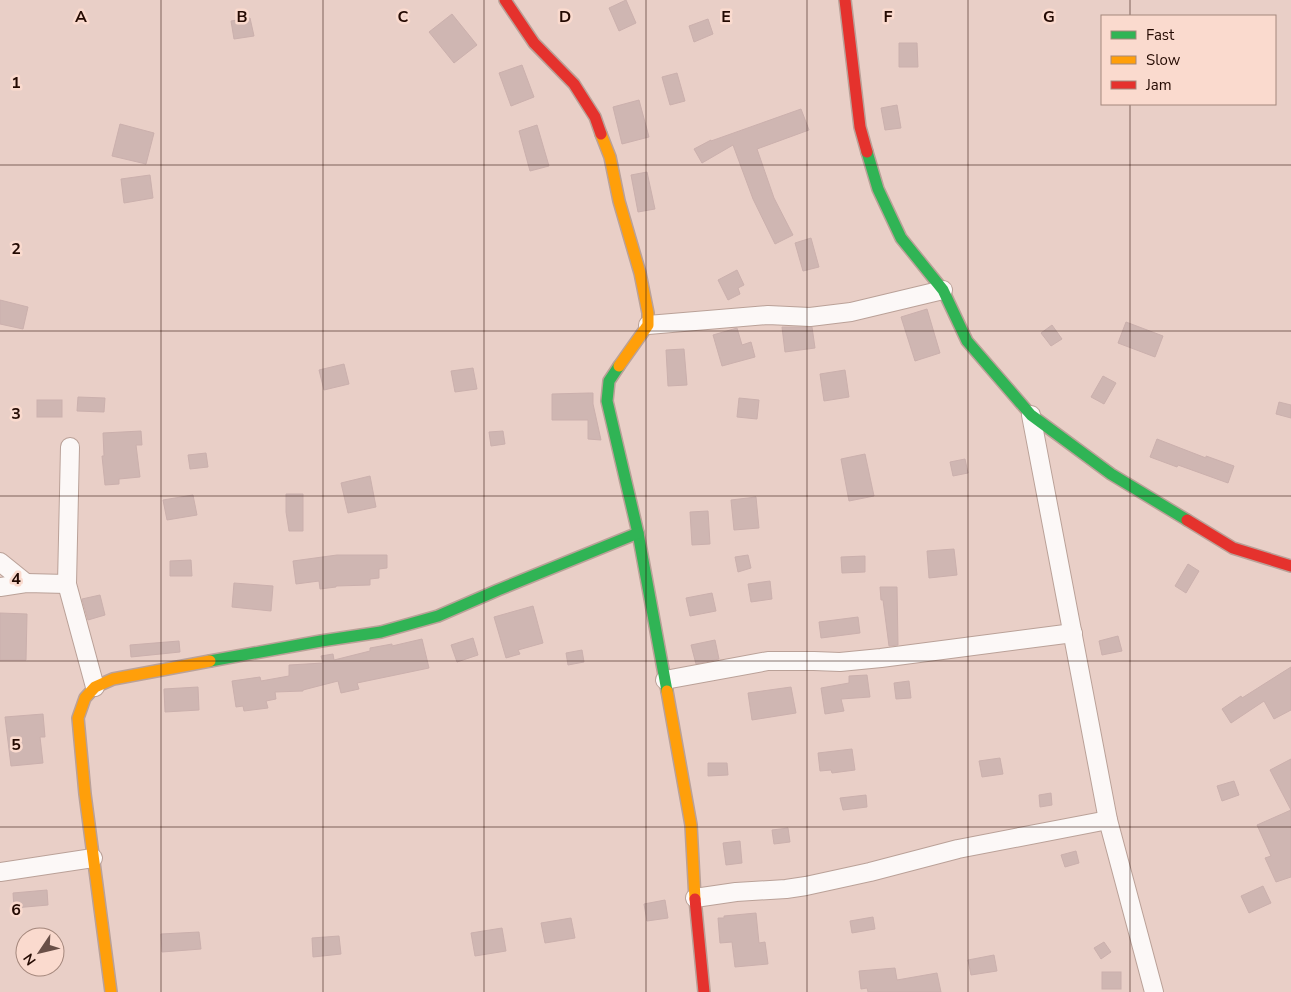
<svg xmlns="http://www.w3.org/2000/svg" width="1291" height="992" viewBox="0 0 1291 992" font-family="'Nunito Sans',sans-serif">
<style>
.building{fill:#cfb6b2;stroke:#cbb0ad}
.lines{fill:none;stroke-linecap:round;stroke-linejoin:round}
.street-casing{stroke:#baa198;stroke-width:20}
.fast-casing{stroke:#baa198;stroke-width:14}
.slow-casing{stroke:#baa198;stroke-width:14}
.jam-casing{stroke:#baa198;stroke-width:14}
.street{stroke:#fcf8f7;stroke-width:18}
.fast{stroke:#30b455;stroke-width:11}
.slow{stroke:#ff9f0a;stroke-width:11}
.jam{stroke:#e5322d;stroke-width:11}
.grid{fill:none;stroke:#240a02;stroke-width:1;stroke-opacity:0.55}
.grid-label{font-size:16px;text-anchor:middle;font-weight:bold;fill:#240a02;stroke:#fadace;stroke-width:5;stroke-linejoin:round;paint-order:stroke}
</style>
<rect width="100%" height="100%" fill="#e9cfc7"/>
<g class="building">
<polygon points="626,0 636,23 619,31 609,8"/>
<polygon points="452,14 477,45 454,63 429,32"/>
<polygon points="250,18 254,36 234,39 231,21"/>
<polygon points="708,19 713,34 694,42 689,26"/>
<polygon points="899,43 917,43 918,67 899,67"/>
<polygon points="522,65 534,97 511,106 499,73"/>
<polygon points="677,73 685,101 670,105 662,77"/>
<polygon points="639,100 649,137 622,144 613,107"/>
<polygon points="897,105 901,128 885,130 881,108"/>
<polygon points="801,109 809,130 757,149 774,198 793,235 775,244 753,199 733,145 702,163 694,149 711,140 711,141"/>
<polygon points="120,124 154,133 146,164 112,156"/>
<polygon points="537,125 549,166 530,171 519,131"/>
<polygon points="647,172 655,209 638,212 631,175"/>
<polygon points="150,175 153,198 124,203 121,179"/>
<polygon points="811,238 819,267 803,271 795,243"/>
<polygon points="737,270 744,285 738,288 740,294 728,300 718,280"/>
<polygon points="0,300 28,307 23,329 0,324"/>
<polygon points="927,309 940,353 915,361 901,317"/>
<polygon points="1126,322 1163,336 1155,357 1118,343"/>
<polygon points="1052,325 1062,339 1051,346 1041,333"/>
<polygon points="782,327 812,327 815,348 785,352"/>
<polygon points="737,328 742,345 751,342 755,357 722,366 713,335"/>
<polygon points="684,349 687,385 668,386 666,350"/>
<polygon points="344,364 349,384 324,390 319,370"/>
<polygon points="473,368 477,389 455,392 451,371"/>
<polygon points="845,370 849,397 824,401 820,374"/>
<polygon points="1103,376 1116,383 1104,404 1091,397"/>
<polygon points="589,393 593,393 593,404 601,440 588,439 588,420 552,420 552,394"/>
<polygon points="78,397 105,398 104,412 77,411"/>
<polygon points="739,398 759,400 757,419 737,417"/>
<rect x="37" y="400" width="25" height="17"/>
<polygon points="1279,402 1291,405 1291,418 1276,414"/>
<polygon points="141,431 142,445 136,445 140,477 119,479 119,484 105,485 102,456 104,456 103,433"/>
<polygon points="503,431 505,444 491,446 489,432"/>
<polygon points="1157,439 1206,458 1206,456 1234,466 1228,483 1178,465 1177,467 1150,457"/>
<polygon points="206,453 208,467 190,469 188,455"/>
<polygon points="865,454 874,496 849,501 841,459"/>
<polygon points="965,459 968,473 953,476 950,462"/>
<polygon points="370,476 376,507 348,513 341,483"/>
<polygon points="286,494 303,494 303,531 289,531 286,512"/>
<polygon points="193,495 197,515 167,520 163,500"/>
<polygon points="756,497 759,528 734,530 731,500"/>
<polygon points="708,511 710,544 692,545 690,512"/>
<polygon points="954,549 957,575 929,578 927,551"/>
<polygon points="337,555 387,555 387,568 379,569 379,578 370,579 370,585 336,586 336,587 320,589 319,581 296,584 293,561"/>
<polygon points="748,555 751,568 738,572 735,557"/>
<polygon points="865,556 865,572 842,573 841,557"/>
<polygon points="191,560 192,576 170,576 170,561"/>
<polygon points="1188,564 1199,571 1186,593 1175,586"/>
<polygon points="770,581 772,599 751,602 748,584"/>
<polygon points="234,583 273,586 271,611 232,607"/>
<polygon points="880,587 897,587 898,645 889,646 883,600 881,600"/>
<polygon points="712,593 716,611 690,616 686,598"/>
<polygon points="100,595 105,615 88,620 82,599"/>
<polygon points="533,606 543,643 518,650 520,654 506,658 494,617"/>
<polygon points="0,613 27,614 26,660 0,660"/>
<polygon points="858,617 860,633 821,638 819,622"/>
<polygon points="1118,636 1122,651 1102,655 1099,641"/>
<polygon points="473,638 478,655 457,662 451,645"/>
<polygon points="422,639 429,668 357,683 359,689 341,693 338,681 303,690 303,691 275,692 276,699 266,701 268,708 244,711 243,706 236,707 232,681 260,677 261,681 289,676 289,665 323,663 321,656 333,654 334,660 370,651 370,648 392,644 392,646"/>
<polygon points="715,640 719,659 696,664 691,645"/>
<polygon points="179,641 180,652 131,657 130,645"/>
<polygon points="582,650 584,662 568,665 566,653"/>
<polygon points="1291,667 1291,710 1274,719 1264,701 1231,723 1222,709 1241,696 1242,698"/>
<polygon points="867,675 870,697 841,699 844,711 825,714 821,688 849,683 849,676"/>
<polygon points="909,681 911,698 896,699 894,683"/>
<polygon points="198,687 199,710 165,712 164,689"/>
<polygon points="791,687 796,713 752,720 748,693"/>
<polygon points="43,714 45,737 40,737 43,763 11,766 5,717"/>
<polygon points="852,749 855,770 832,773 831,770 820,771 818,753"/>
<polygon points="1000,758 1003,774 982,777 979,761"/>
<polygon points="1291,759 1291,877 1276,882 1265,858 1271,856 1257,825 1291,810 1270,770"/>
<polygon points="708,763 727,763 728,775 708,776"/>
<polygon points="1234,781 1239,795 1222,801 1217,786"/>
<polygon points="1051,793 1052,805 1040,807 1039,795"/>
<polygon points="866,795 867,807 843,810 840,798"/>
<polygon points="788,828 790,842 774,844 772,830"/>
<polygon points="740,841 742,863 726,865 723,843"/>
<polygon points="1076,851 1079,863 1065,867 1061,855"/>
<polygon points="1263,886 1271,903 1249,913 1241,896"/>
<polygon points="47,890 48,905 14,908 13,893"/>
<polygon points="665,900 668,918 647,921 644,904"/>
<polygon points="756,913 759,943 765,942 768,964 735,967 732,942 720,943 718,918 724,918 724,916"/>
<polygon points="873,917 875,929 852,933 850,921"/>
<polygon points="571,918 575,938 545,943 541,923"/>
<polygon points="502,928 506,951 475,956 471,933"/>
<polygon points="199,932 201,949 162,952 161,934"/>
<polygon points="339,936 341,954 313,957 312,938"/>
<polygon points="1104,942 1111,952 1101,959 1094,948"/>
<polygon points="994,955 997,971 971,975 968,960"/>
<polygon points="895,968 897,980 937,973 941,992 868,992 867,988 861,989 859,971"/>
<rect x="1102" y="972" width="19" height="17"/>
</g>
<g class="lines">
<defs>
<g id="street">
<polyline points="648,325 768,315 810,317 851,312 943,290"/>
<polyline points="1031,415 1108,820 1154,992"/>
<polyline points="70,447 67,584 95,687"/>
<polyline points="0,562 26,583"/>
<polyline points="0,587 26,583 67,584"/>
<polyline points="665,680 768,661 814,661 840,662 881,658 1073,633"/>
<polyline points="0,872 93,858"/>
<polyline points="695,898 736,892 786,889 806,886 870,872 958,849 1108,820"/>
</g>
<g id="fast">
<polyline points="867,152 878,189 901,238 943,290 967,341 1031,415 1111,474 1187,520"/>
<polyline points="619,366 609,381 607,401 638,533 667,691"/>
<polyline points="210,661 321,641 381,632 438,616 498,590 638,533"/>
</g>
<g id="slow">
<polyline points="601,134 610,157 619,201 640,273 648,313 648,325 619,366"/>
<polyline points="667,691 691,825 695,899"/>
<polyline points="111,992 85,794 78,718 85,698 95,687 113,679 210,661"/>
</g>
<g id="jam">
<polyline points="505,0 534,43 574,84 595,117 601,134"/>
<polyline points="845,0 860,127 867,152"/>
<polyline points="1187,520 1233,548 1291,566"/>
<polyline points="695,899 704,992"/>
</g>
</defs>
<use href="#street" class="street-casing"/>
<use href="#fast" class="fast-casing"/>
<use href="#slow" class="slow-casing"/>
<use href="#jam" class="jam-casing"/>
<use href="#street" class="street"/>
<use href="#fast" class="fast"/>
<use href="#slow" class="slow"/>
<use href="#jam" class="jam"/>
</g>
<path class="grid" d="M161,0v992M323,0v992M484,0v992M646,0v992M807,0v992M968,0v992M1130,0v16M1130,104v888M0,165h1291M0,331h1291M0,496h1291M0,661h1291M0,827h1291"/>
<g class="grid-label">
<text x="81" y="22">A</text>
<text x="242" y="22">B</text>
<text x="403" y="22">C</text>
<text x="565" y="22">D</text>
<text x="726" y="22">E</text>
<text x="888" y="22">F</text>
<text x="1049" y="22">G</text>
<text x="16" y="88">1</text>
<text x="16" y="254">2</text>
<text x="16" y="419">3</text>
<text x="16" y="584">4</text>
<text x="16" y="750">5</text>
<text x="16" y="915">6</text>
</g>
<rect x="1101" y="15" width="175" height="90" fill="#fadace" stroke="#a4877c"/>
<rect x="1111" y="31" width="25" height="8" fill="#30b455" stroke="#a4877c"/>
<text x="1146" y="40" font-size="15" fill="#240a02">Fast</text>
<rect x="1111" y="56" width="25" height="8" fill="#ff9f0a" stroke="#a4877c"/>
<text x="1146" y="65" font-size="15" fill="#240a02">Slow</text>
<rect x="1111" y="81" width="25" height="8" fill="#e5322d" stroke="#a4877c"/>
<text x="1146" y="90" font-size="15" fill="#240a02">Jam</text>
<g transform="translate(40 952) rotate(235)"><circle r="24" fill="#fadace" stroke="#a4877c"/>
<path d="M0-4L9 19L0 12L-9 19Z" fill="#694f47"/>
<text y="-8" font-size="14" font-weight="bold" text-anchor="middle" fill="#240a02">N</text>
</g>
</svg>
